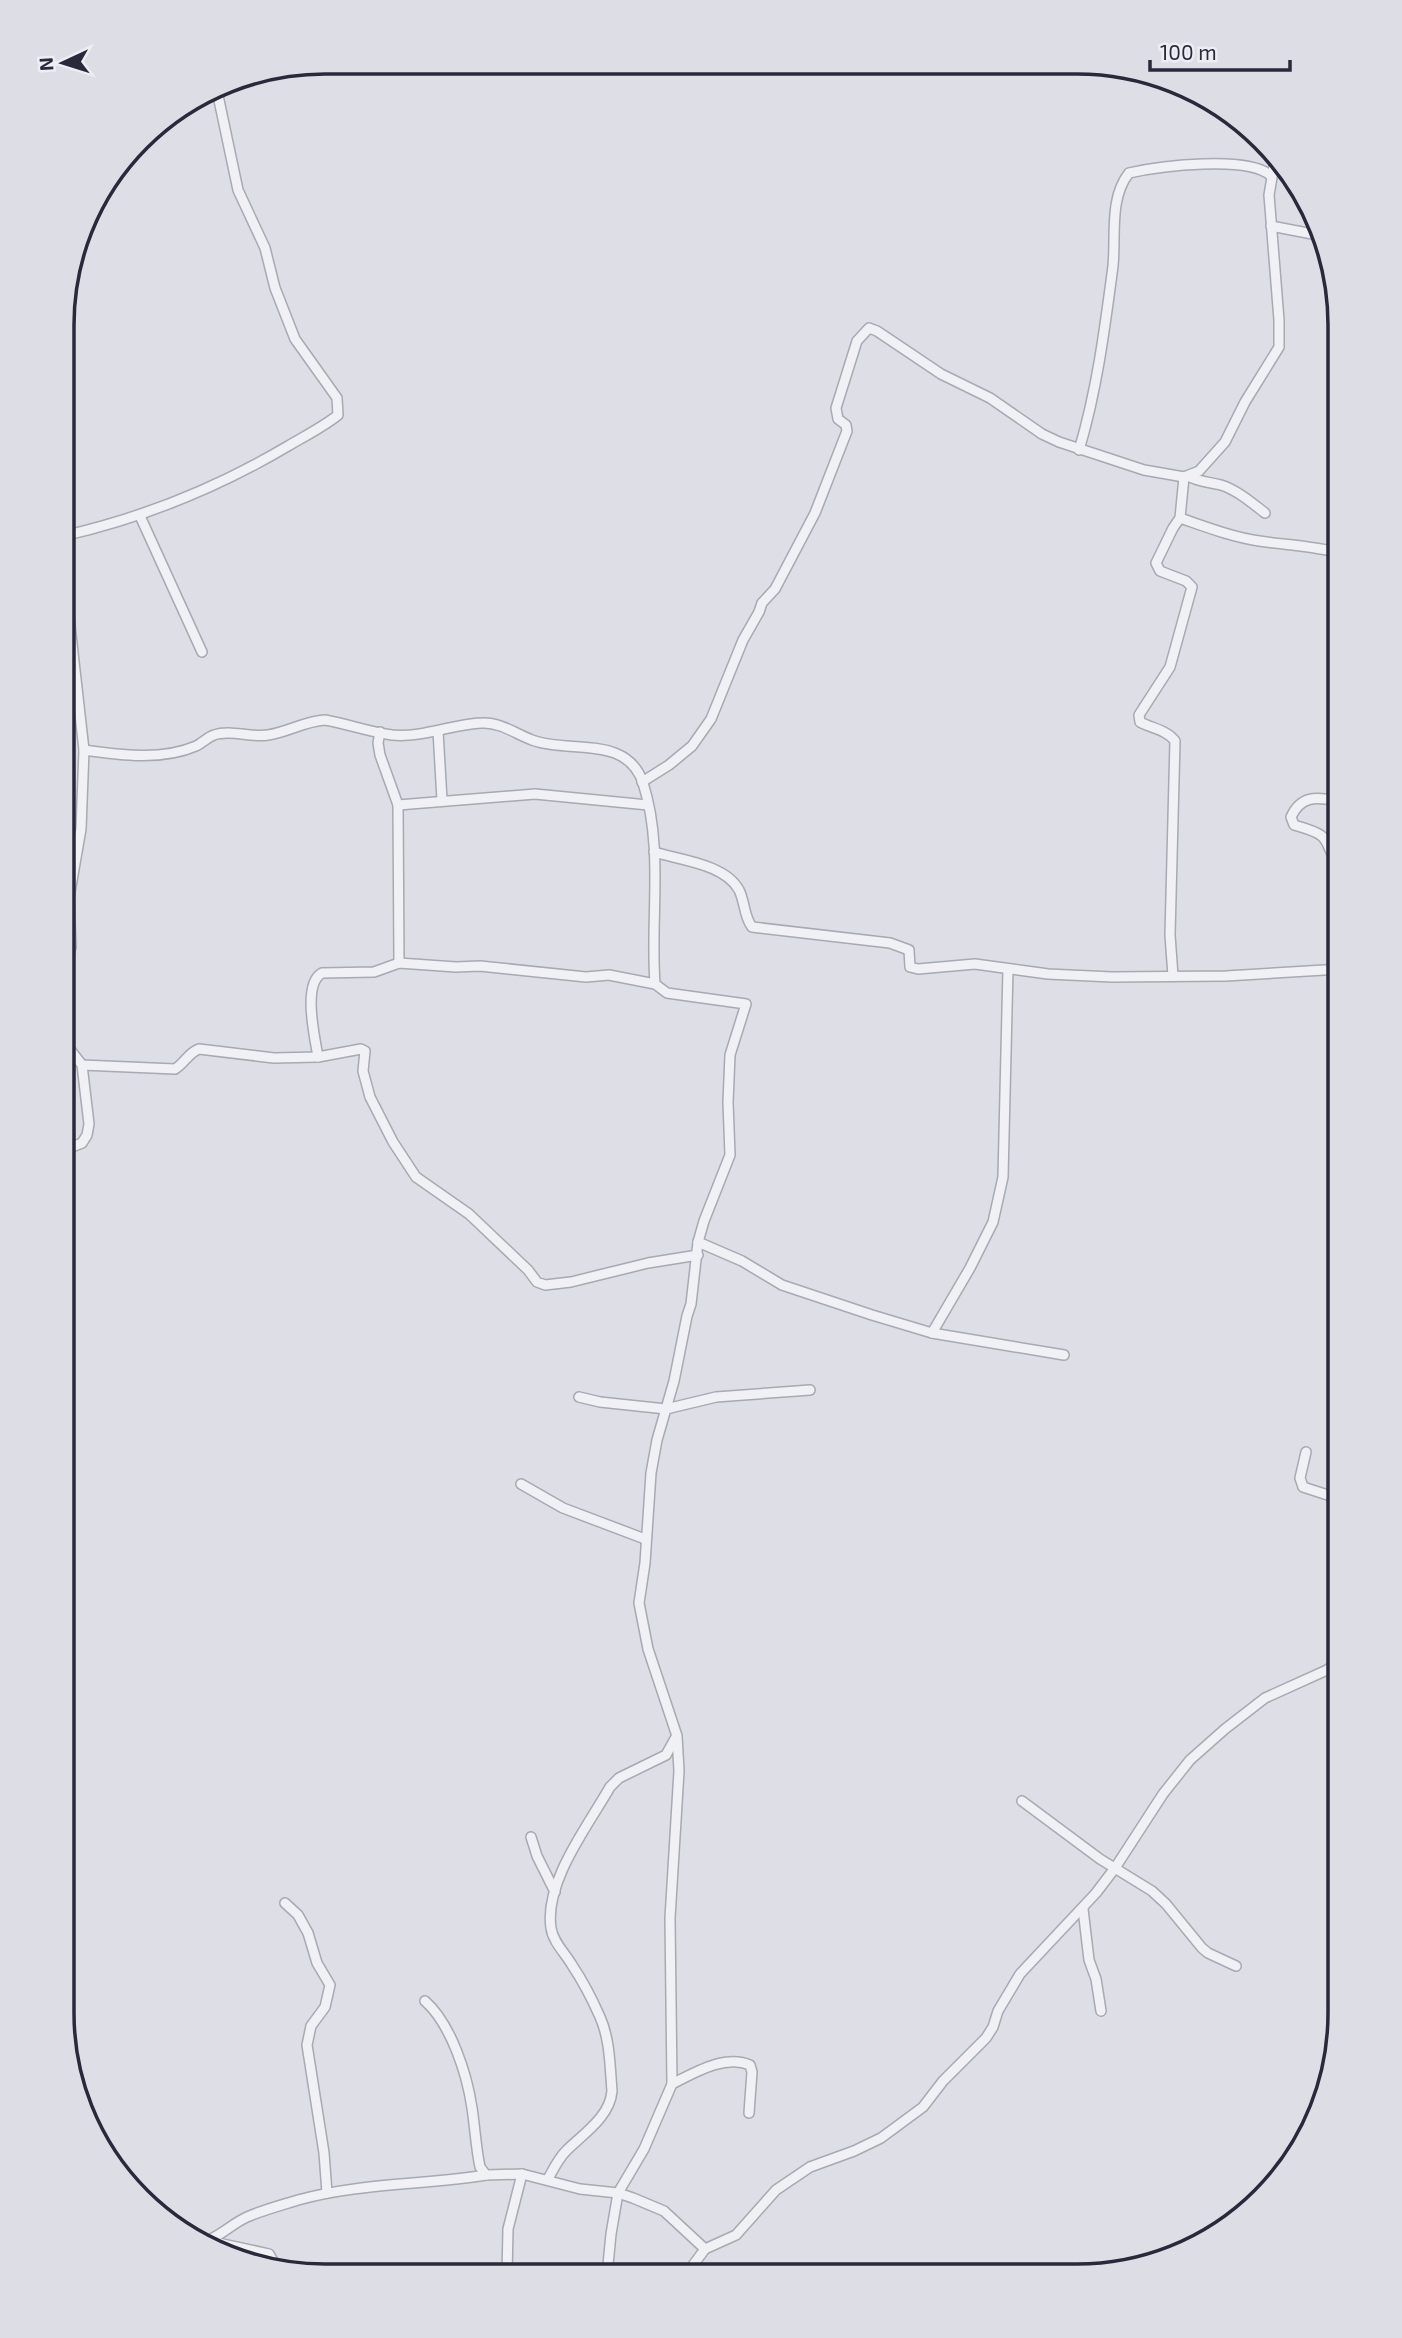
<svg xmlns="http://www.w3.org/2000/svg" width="1402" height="2338" viewBox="0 0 1402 2338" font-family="'Exo 2',sans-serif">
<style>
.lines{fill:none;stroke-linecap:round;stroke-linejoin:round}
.minor-casing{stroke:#a7a9b3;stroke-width:12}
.minor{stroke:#f0f0f5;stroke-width:9}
.rim{fill:none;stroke:#282a3c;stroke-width:3.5}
</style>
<rect width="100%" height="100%" fill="#dedfe6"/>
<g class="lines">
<defs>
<g id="minor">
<polyline points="1271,226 1323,236"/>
<path d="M1079,450c18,-60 26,-123 34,-184 3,-30 -4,-68 16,-93 31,-7 120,-18 142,3"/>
<path d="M1188,476c11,6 21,6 33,9 16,5 31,18 44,28"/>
<polyline points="140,516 202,652"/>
<path d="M1180,518c26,9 52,19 79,23 28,4 54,5 82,12"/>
<path d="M63,536c80,-18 154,-48 225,-90 17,-10 35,-19 50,-31l-1,-17 -42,-59 -20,-51 -10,-40 -27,-58 -22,-104"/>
<polyline points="438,731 442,800"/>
<polyline points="380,732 378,743 380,755 398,805 399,963"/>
<path d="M84,750c35,5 78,11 112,-4 6,-3 12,-9 18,-11 16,-6 37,3 54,0 20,-3 37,-14 57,-15 23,4 44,12 67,15 31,3 60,-11 90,-12 18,-1 34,11 50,17 37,14 95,-6 111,43 21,65 7,135 12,201l12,9 79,11 -16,51 -2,47 2,53 -26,66 -6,21 -7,62 -4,12 -13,65 -17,59 -6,33 -6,90 -6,40 9,46 29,87 2,35 -9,147 2,166 -28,65 -26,44 -7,41 -4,41"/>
<polyline points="642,782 669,765 692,746 711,719 743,640 759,612 762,603 775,589 815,513 847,431 846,425 838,419 836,408 857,341 869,328 877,331 941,374 990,398 1042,434 1059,442 1144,470 1184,477"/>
<polyline points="398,805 535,794 648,805"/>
<path d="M654,852c26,8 71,12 85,38 6,12 5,27 13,37l138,16 19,7 1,17 8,2 57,-5 73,10 64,3 114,-1 115,-7"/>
<path d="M1341,871c-21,-32 -4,-34 -47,-46l-3,-8c11,-24 28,-19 50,-16"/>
<path d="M1173,976l-3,-41 5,-194c-8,-11 -24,-13 -35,-19l-1,-7 31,-48 22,-80 -6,-6 -26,-10 -4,-8 17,-35 7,-10 4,-41 15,-6 26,-29 20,-40 34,-55v-27l-10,-125 7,-41"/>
<polyline points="63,977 71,947 69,898 81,829 84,750 64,573 66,535"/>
<path d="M318,1057c-3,-19 -16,-73 4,-84l52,-1 25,-9 57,4 24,-1 106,11 23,-2 46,9"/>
<path d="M82,1065l93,4c10,-6 13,-16 24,-20l75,9 44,-1 43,-8 4,2 -2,20 7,26 23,45 23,35 53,37 59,56 9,12 8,3 26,-3 77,-19 50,-8"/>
<polyline points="62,1151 82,1143 87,1135 89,1124 82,1065 62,1039"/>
<polyline points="698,1242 742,1261 782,1285 872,1315 932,1333 1064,1355"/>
<polyline points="932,1333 970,1268 993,1222 1003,1177 1008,969"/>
<polyline points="579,1397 600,1402 666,1409 716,1397 810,1390"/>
<polyline points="1306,1452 1300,1478 1303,1487 1340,1499"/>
<polyline points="521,1484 563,1508 645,1539"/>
<polyline points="1022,1801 1100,1859 1152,1891 1166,1904 1202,1948 1208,1953 1236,1966"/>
<polyline points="531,1837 537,1856 555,1892"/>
<polyline points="285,1903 298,1915 308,1933 317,1963 330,1985 325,2007 311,2026 307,2045 324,2153 327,2193"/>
<polyline points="1083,1909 1089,1960 1096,1979 1101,2011"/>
<path d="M425,2001c26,23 42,73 47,107 3,20 4,40 8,59l6,8 36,-1 58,15 38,4 15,5 31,13 41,38"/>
<path d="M672,2084c22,-11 53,-30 78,-19l2,7 -3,41"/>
<path d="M548,2179c5,-9 10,-20 18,-28 17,-17 44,-34 46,-60 -2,-24 -2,-52 -12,-74 -7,-16 -18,-37 -28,-52 -7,-12 -19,-23 -21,-37 -7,-46 37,-102 59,-141l9,-9 47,-23 10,-18"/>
<polyline points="209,2241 269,2254 279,2272"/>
<path d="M200,2243c18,-4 31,-19 47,-26 16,-7 35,-12 51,-17 61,-17 126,-15 188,-25"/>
<polyline points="507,2275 508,2229 522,2174"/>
<polyline points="685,2276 705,2249 736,2235 776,2190 810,2167 854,2151 881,2138 923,2107 943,2081 986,2038 993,2027 998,2011 1020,1974 1096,1893 1115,1868 1163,1794 1190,1760 1225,1729 1265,1698 1327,1670 1340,1660"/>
</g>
</defs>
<use href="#minor" class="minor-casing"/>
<use href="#minor" class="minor"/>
</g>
<path d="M0 0H1402V2338H0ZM325 74H1077A251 251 0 0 1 1328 325V2013A251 251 0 0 1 1077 2264H325A251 251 0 0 1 74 2013V325A251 251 0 0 1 325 74Z" fill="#dddee5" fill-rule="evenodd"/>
<path class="rim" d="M325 74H1077A251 251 0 0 1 1328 325V2013A251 251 0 0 1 1077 2264H325A251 251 0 0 1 74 2013V325A251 251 0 0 1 325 74Z"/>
<g transform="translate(63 63) rotate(266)" stroke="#edeef4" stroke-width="5" paint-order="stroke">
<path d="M0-5L12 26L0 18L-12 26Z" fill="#282a3c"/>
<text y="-10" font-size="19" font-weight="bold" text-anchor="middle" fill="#282a3c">N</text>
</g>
<path d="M1150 60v10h140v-10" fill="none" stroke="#282a3c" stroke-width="3.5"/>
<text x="1160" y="60" font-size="21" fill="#282a3c" stroke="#edeef4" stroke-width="5" paint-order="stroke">100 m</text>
</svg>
